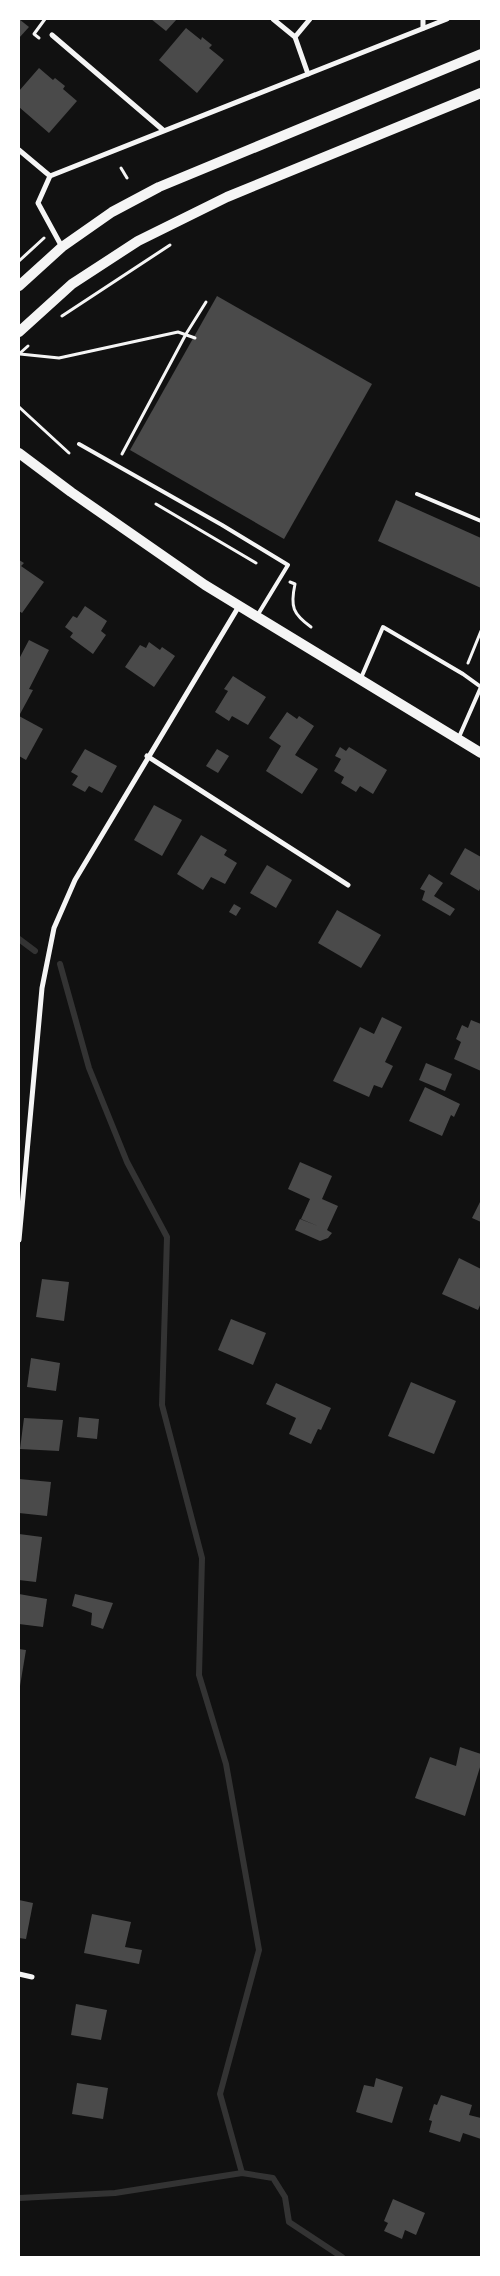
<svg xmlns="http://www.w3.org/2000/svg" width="500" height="2276" viewBox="0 0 500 2276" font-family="Barlow,sans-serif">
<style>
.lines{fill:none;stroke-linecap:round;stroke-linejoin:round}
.stream{stroke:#333;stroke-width:6}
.building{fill:#4a4a4a}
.path{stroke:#f5f5f5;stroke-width:3}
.service{stroke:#f5f5f5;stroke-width:4}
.minor{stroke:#f5f5f5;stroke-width:5}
.secondary{stroke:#f5f5f5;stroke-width:10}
</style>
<rect width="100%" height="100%" fill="#111"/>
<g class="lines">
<g class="stream">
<polyline points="19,939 35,951"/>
<polyline points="60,964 89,1068 127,1162 167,1237 162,1405 202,1558 199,1675 226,1764 259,1950 220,2094 242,2173"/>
<polyline points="19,2198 115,2193 242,2173 273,2178 285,2197 289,2222 342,2257"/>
</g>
</g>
<g class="building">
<polygon points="19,19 29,27 19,38"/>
<polygon points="151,19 177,19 166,31"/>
<polygon points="186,28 201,40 202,37 212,45 209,48 224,60 197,93 159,60"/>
<polygon points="39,68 53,80 55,78 65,86 63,89 77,101 49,133 19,107 19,91"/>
<polygon points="217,296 372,384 284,539 130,450"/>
<polygon points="396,500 481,538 481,588 378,541"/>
<polygon points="19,560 24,563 21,566 44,582 22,613 19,611"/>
<polygon points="85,606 107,621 101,631 106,635 93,654 70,637 73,633 65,627 73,616 77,618"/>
<polygon points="29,640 49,650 29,689 33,690 20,714 19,659"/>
<polygon points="149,642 160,650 162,647 175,656 154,687 125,667 140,645 146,648"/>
<polygon points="233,676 266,697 248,725 232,716 229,721 215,712 228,691 224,689"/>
<polygon points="287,712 297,719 299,716 314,726 295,755 318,769 302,794 266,771 281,746 269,738"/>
<polygon points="19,716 43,729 26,760 19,756"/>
<polygon points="340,747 346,751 349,747 387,770 373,794 360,786 356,792 341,783 344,777 334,771 341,759 335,756"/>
<polygon points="85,749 117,766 102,793 89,786 85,792 72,785 78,776 71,772"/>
<polygon points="217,749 229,756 218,773 206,766"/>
<polygon points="154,805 182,820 162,856 134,840"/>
<polygon points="201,835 227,850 224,855 237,863 225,884 211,877 203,890 177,874"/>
<polygon points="465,848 481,857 481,886 479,891 450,874"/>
<polygon points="267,865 292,880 276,908 250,893"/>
<polygon points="429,874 443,883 434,896 455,909 450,916 422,900 425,891 420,889"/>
<polygon points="234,904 241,908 236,916 229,912"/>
<polygon points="337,910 381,935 361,968 318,943"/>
<polygon points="382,1017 402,1027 385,1062 393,1066 382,1088 374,1085 369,1097 333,1081 360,1027 374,1034"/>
<polygon points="471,1020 481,1024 481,1071 454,1059 461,1042 456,1039 462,1025 468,1028"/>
<polygon points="426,1063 452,1074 445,1091 419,1080"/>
<polygon points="425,1087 460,1104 454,1117 451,1115 442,1136 409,1121"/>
<polygon points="300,1162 332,1176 322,1199 338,1206 327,1230 332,1233 328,1238 320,1241 295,1230 300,1219 318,1226 301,1219 310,1199 288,1189"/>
<polygon points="481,1200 481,1222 472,1218"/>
<polygon points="459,1258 481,1269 481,1303 478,1310 442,1294"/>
<polygon points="42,1279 69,1282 64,1321 36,1317"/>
<polygon points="231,1319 266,1333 253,1365 218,1350"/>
<polygon points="31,1358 60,1363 56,1391 27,1387"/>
<polygon points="411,1382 456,1401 434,1454 388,1436"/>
<polygon points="276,1383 331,1408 321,1430 318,1429 311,1444 289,1434 296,1418 266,1404"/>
<polygon points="79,1417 99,1419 97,1439 77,1437"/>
<polygon points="24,1418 63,1420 59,1451 20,1449"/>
<polygon points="19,1479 51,1482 47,1516 19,1513"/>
<polygon points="19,1534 42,1537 36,1582 19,1580"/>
<polygon points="19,1594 47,1599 43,1627 19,1624"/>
<polygon points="75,1594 113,1603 103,1629 91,1625 92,1613 72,1606"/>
<polygon points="19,1649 26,1650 20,1686 19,1686"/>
<polygon points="460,1747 481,1754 481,1764 465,1816 415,1798 430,1757 456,1766"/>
<polygon points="19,1900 33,1903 26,1939 19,1938"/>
<polygon points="92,1914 131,1922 125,1947 142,1950 139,1964 84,1953"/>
<polygon points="76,2004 107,2010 101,2040 71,2035"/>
<polygon points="376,2078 403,2087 392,2123 356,2112 364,2085 374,2087"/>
<polygon points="77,2083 108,2088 103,2119 72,2114"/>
<polygon points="441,2095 472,2105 469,2115 481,2118 481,2139 463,2133 460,2142 429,2132 432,2121 429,2120 434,2104 437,2105"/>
<polygon points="393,2199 425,2213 416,2235 405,2230 402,2239 384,2231 388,2223 384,2221"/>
</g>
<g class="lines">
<g class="path">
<polyline points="39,38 34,34 45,19"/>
<polyline points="121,168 127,178"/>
<polyline points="19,261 44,238"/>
<polyline points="62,316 170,245"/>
<polyline points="19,354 28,346"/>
<polyline points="20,354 59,358 178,332 195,338"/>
<polyline points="19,407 69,453"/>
<polyline points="122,454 186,334 206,302"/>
<polyline points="156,504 256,563"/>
<path d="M290,582l5,2c-5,23 -2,30 16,43"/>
<polyline points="468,663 481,631"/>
</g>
<g class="service">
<polyline points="79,444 222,525 288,565 257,616"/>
<polyline points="417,494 481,521"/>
<polyline points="361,678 383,627 463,674 481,687 459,737"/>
</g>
<g class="minor">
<polyline points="273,19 295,37 308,74"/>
<polyline points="423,19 423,28"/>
<polyline points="52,35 163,130"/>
<polyline points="295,37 310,19"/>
<polyline points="19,150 50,176"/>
<polyline points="62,247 38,203 50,176 447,19"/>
<polyline points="147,756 348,885"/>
<polyline points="19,1240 42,988 54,928 75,880 239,606"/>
<polyline points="19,1974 32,1977"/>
</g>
<g class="secondary">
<polyline points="19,286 62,247 112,212 159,187 481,54"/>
<polyline points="19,332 72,284 138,241 227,197 481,93"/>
<polyline points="19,453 71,492 205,585 481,753"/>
</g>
</g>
<rect width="500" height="2276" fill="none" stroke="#ffffff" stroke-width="40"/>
</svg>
